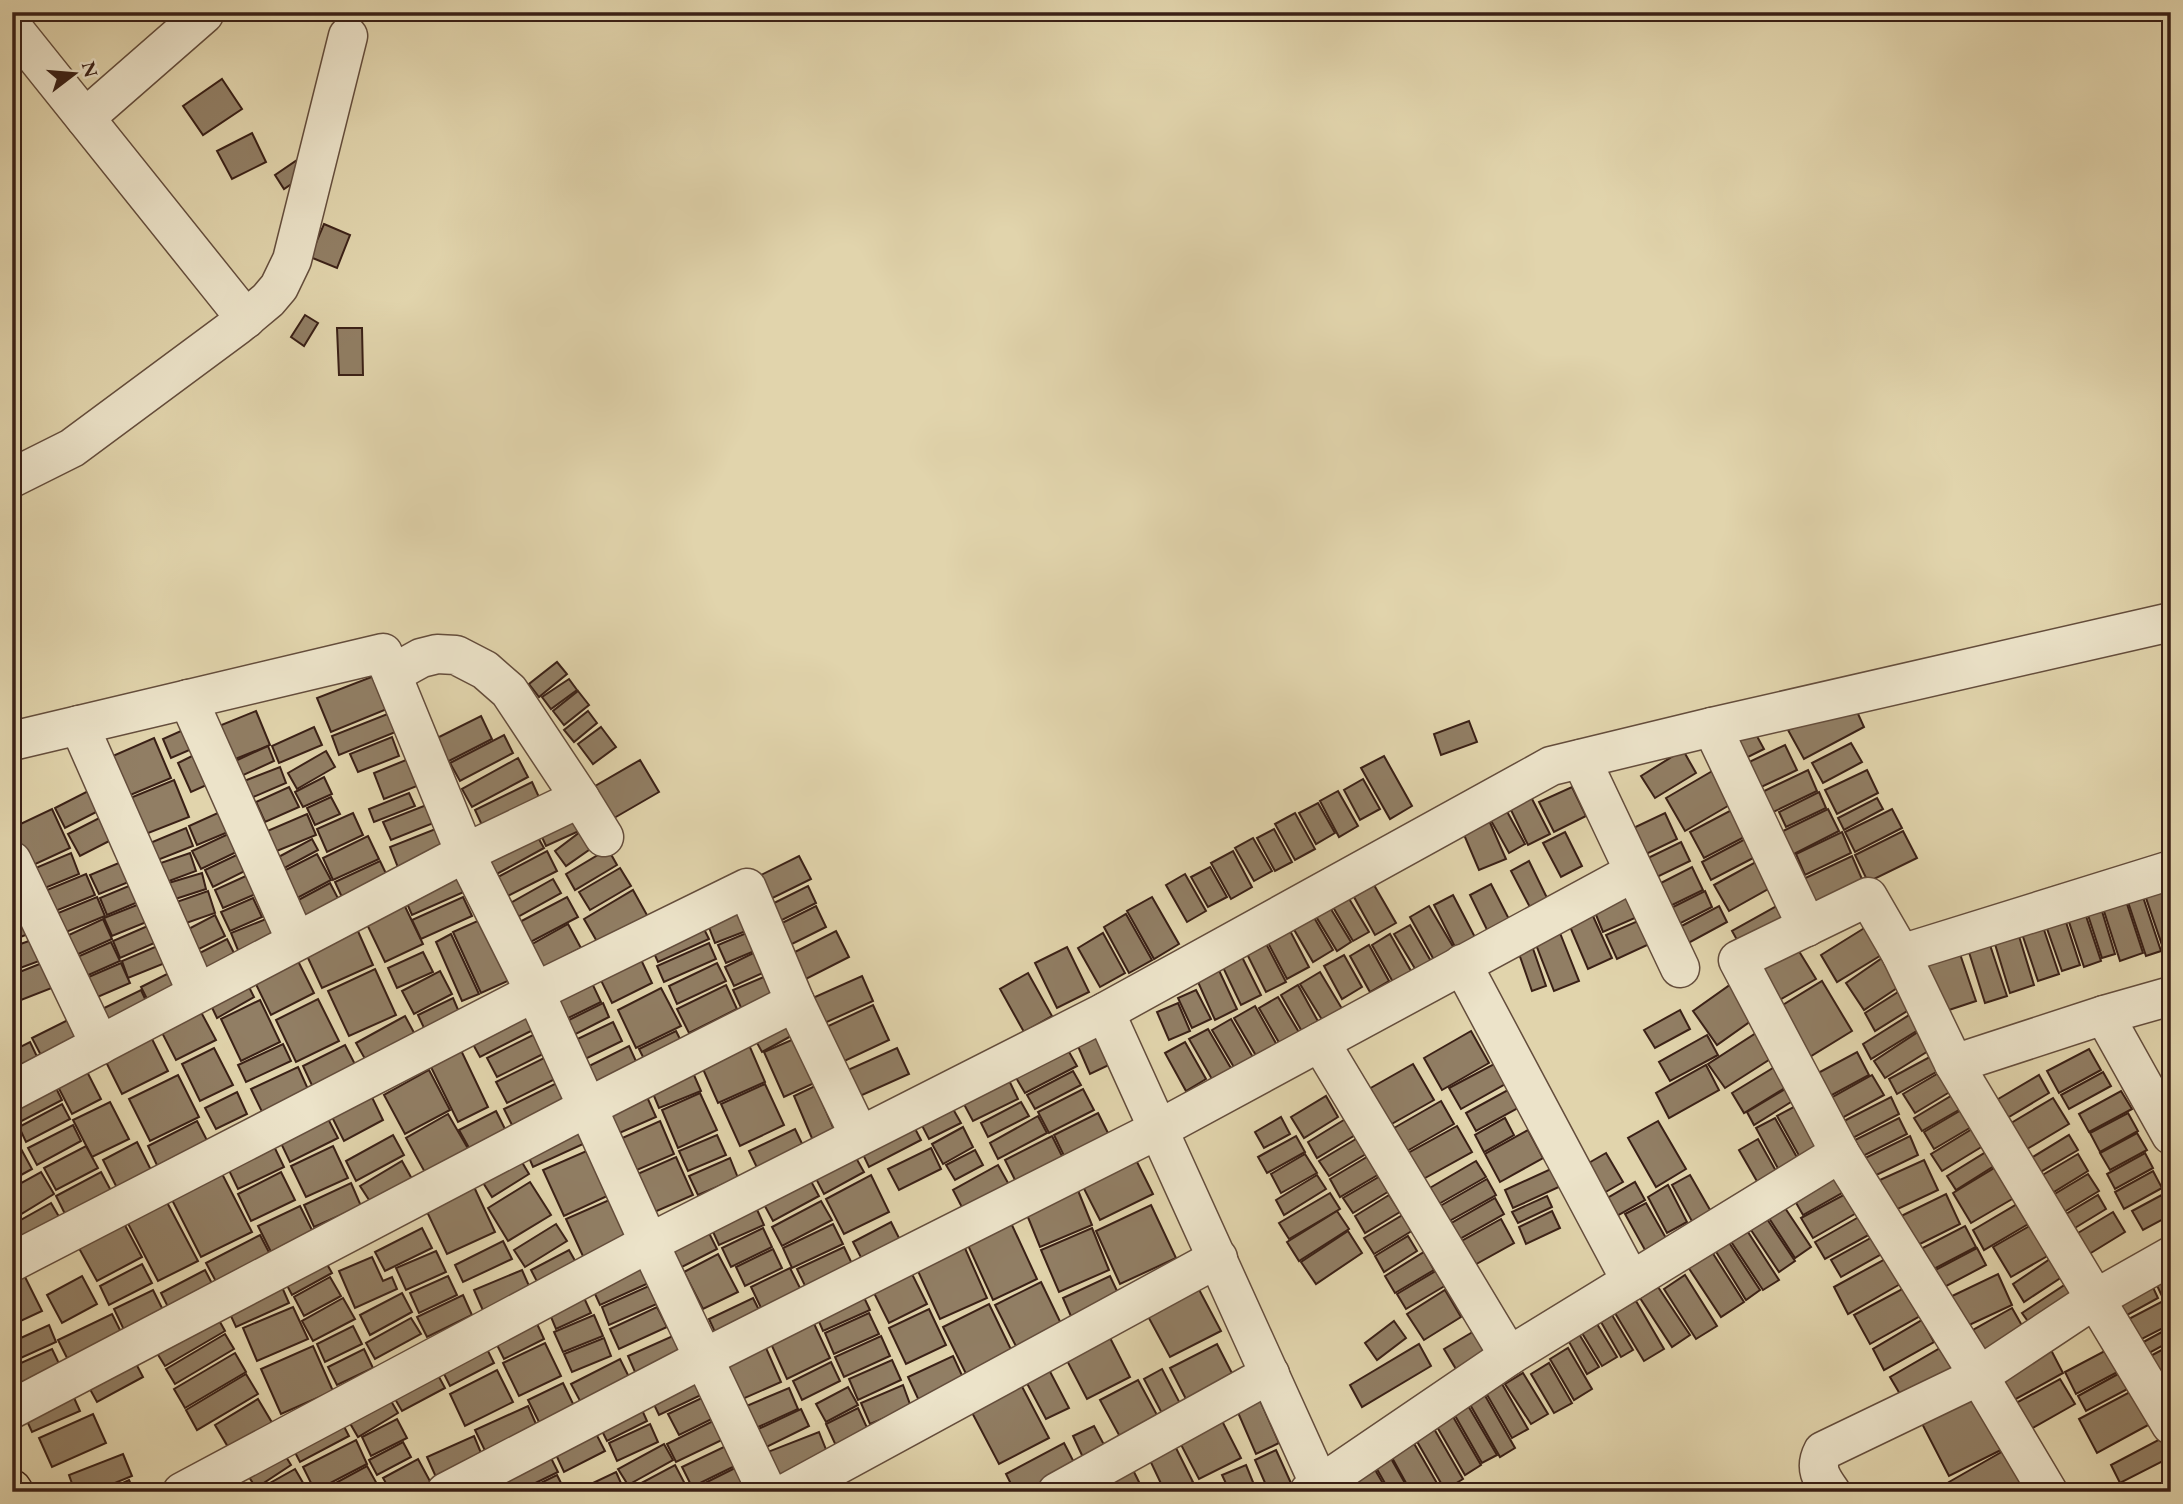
<svg xmlns="http://www.w3.org/2000/svg" width="2183" height="1504" viewBox="0 0 2183 1504" font-family="'EB Garamond',serif">
<style>
.building{fill:#917e64;stroke:#3a2016;stroke-width:2}
.lines{fill:none;stroke-linecap:round;stroke-linejoin:round}
.minor-casing{stroke:#644d3c;stroke-width:41}
.major-casing{stroke:#3a2016;stroke-width:41}
.minor{stroke:#ece3c9;stroke-width:38}
.major{stroke:#e1d4ac;stroke-width:38}
</style>
<rect width="100%" height="100%" fill="#e1d4ac"/>
<filter id="stains"><feTurbulence type="fractalNoise" baseFrequency=".00286" numOctaves="4"/><feColorMatrix values="0 0 0 0 .2 0 0 0 0 .09 0 0 0 0 .02 0 0 0 .5 -.17"/></filter>
<radialGradient id="worn" r=".72"><stop offset=".6" stop-color="#630" stop-opacity="0"/><stop offset="1" stop-color="#630" stop-opacity=".3"/></radialGradient>
<g class="building">
<polygon points="222,79 242,109 203,135 183,106"/>
<polygon points="252,133 266,162 232,179 217,151"/>
<polygon points="303,156 312,170 284,189 275,175"/>
<polygon points="324,224 350,235 337,268 310,257"/>
<polygon points="305,315 318,323 304,346 291,337"/>
<polygon points="337,328 362,328 363,375 339,375"/>
<polygon points="557,662 567,674 539,697 529,684"/>
<polygon points="374,676 387,709 331,732 317,698"/>
<polygon points="569,679 577,690 551,709 542,697"/>
<polygon points="578,691 589,705 564,725 553,711"/>
<polygon points="1854,705 1864,727 1804,759 1788,730"/>
<polygon points="256,711 270,745 228,762 214,728"/>
<polygon points="588,711 597,723 574,742 564,730"/>
<polygon points="390,713 398,731 339,755 332,736"/>
<polygon points="481,716 492,739 445,763 433,740"/>
<polygon points="1469,721 1477,742 1441,755 1434,734"/>
<polygon points="192,726 201,745 171,758 163,739"/>
<polygon points="314,727 322,745 279,763 272,746"/>
<polygon points="601,727 616,747 593,764 578,744"/>
<polygon points="1753,729 1764,749 1738,762 1728,742"/>
<polygon points="504,735 513,753 460,781 450,763"/>
<polygon points="392,737 399,756 358,772 350,754"/>
<polygon points="154,738 171,778 116,801 99,762"/>
<polygon points="1851,743 1862,762 1823,783 1812,763"/>
<polygon points="1785,745 1797,770 1757,789 1745,764"/>
<polygon points="268,746 274,761 239,777 233,762"/>
<polygon points="206,749 220,779 191,792 178,763"/>
<polygon points="1683,750 1696,773 1655,798 1641,776"/>
<polygon points="326,751 335,767 297,789 288,773"/>
<polygon points="1384,756 1412,806 1390,819 1361,768"/>
<polygon points="411,758 422,784 384,799 374,773"/>
<polygon points="518,758 528,777 472,807 462,789"/>
<polygon points="640,760 659,792 602,825 583,793"/>
<polygon points="280,767 286,783 251,798 244,781"/>
<polygon points="1714,770 1733,803 1685,831 1666,798"/>
<polygon points="1808,770 1817,791 1767,815 1758,794"/>
<polygon points="1867,770 1878,793 1837,814 1825,790"/>
<polygon points="324,777 332,794 303,807 295,792"/>
<polygon points="1363,779 1380,809 1360,820 1344,790"/>
<polygon points="174,780 189,817 133,839 118,803"/>
<polygon points="532,782 544,808 487,836 475,810"/>
<polygon points="96,787 106,807 65,828 55,808"/>
<polygon points="289,787 299,807 265,822 256,802"/>
<polygon points="1572,787 1586,816 1554,832 1539,802"/>
<polygon points="1338,791 1358,826 1339,837 1320,801"/>
<polygon points="1819,792 1826,808 1786,827 1779,812"/>
<polygon points="409,793 415,806 374,822 369,809"/>
<polygon points="1530,795 1550,834 1528,845 1509,806"/>
<polygon points="331,797 340,814 315,825 307,808"/>
<polygon points="1877,798 1883,809 1844,830 1838,818"/>
<polygon points="434,802 441,820 391,840 383,822"/>
<polygon points="1318,803 1335,833 1316,844 1299,813"/>
<polygon points="1741,805 1754,832 1704,858 1690,832"/>
<polygon points="231,807 240,827 197,845 189,826"/>
<polygon points="1505,808 1525,844 1509,853 1489,817"/>
<polygon points="52,809 70,848 29,867 12,828"/>
<polygon points="569,809 579,831 546,846 536,824"/>
<polygon points="1828,809 1839,831 1792,855 1781,832"/>
<polygon points="1892,809 1902,828 1855,852 1845,832"/>
<polygon points="109,813 121,835 80,856 68,834"/>
<polygon points="353,813 363,835 327,852 317,829"/>
<polygon points="1295,813 1315,849 1295,860 1275,824"/>
<polygon points="1665,813 1677,839 1640,857 1627,831"/>
<polygon points="307,814 316,835 267,855 258,835"/>
<polygon points="1488,818 1506,859 1479,870 1462,830"/>
<polygon points="443,826 452,849 399,870 390,847"/>
<polygon points="532,827 544,848 495,875 483,854"/>
<polygon points="186,828 193,846 145,865 138,848"/>
<polygon points="241,828 249,846 201,869 192,851"/>
<polygon points="584,829 596,845 566,866 555,851"/>
<polygon points="1274,829 1292,862 1275,871 1257,838"/>
<polygon points="1903,831 1917,858 1868,882 1855,855"/>
<polygon points="1565,832 1582,866 1561,877 1543,843"/>
<polygon points="1842,832 1851,853 1805,875 1796,854"/>
<polygon points="368,836 379,859 333,880 323,858"/>
<polygon points="1749,837 1759,855 1711,880 1702,862"/>
<polygon points="1253,838 1272,871 1254,881 1235,848"/>
<polygon points="312,839 318,850 277,872 271,861"/>
<polygon points="1681,842 1690,861 1657,877 1648,858"/>
<polygon points="608,849 617,865 575,890 566,874"/>
<polygon points="247,850 255,866 213,887 205,870"/>
<polygon points="547,851 557,871 506,897 496,878"/>
<polygon points="1233,851 1252,887 1231,899 1211,863"/>
<polygon points="71,853 79,874 40,890 31,870"/>
<polygon points="190,853 196,871 153,887 146,868"/>
<polygon points="317,854 331,880 286,904 272,877"/>
<polygon points="799,856 811,879 760,904 749,881"/>
<polygon points="1852,856 1865,886 1813,911 1799,881"/>
<polygon points="133,857 141,877 99,894 90,875"/>
<polygon points="1763,858 1777,884 1729,911 1714,885"/>
<polygon points="380,861 391,884 346,906 335,882"/>
<polygon points="1529,861 1550,904 1533,913 1511,871"/>
<polygon points="1210,867 1227,897 1208,907 1191,877"/>
<polygon points="1692,867 1703,890 1664,909 1653,887"/>
<polygon points="456,868 466,891 412,915 402,892"/>
<polygon points="620,868 631,886 590,910 579,892"/>
<polygon points="257,871 265,890 223,908 215,890"/>
<polygon points="202,873 206,889 160,904 155,887"/>
<polygon points="86,874 95,895 43,916 35,895"/>
<polygon points="1185,874 1206,911 1187,922 1166,885"/>
<polygon points="553,879 561,893 507,923 500,909"/>
<polygon points="143,880 150,897 107,915 100,898"/>
<polygon points="330,883 341,904 300,926 289,905"/>
<polygon points="1491,884 1513,927 1491,938 1470,895"/>
<polygon points="1374,885 1396,923 1375,935 1354,897"/>
<polygon points="808,886 816,903 772,925 764,908"/>
<polygon points="2168,887 2171,894 2171,946 2163,948 2145,895"/>
<polygon points="633,890 652,924 603,952 584,919"/>
<polygon points="208,891 215,913 172,928 165,906"/>
<polygon points="1705,891 1712,907 1673,927 1665,911"/>
<polygon points="1345,892 1369,932 1353,941 1330,902"/>
<polygon points="1635,892 1644,914 1603,932 1594,910"/>
<polygon points="1453,895 1478,943 1458,953 1434,905"/>
<polygon points="400,896 423,944 385,962 362,914"/>
<polygon points="97,897 105,916 54,937 46,918"/>
<polygon points="463,897 472,916 421,939 412,920"/>
<polygon points="567,897 578,917 523,946 512,926"/>
<polygon points="1152,897 1179,944 1154,959 1127,911"/>
<polygon points="2143,897 2161,951 2146,956 2128,902"/>
<polygon points="253,898 262,917 230,931 221,912"/>
<polygon points="749,900 759,926 715,943 705,917"/>
<polygon points="147,901 154,919 112,936 104,918"/>
<polygon points="1326,901 1351,942 1337,951 1312,910"/>
<polygon points="2126,901 2143,953 2120,961 2103,908"/>
<polygon points="1782,903 1791,919 1741,947 1732,931"/>
<polygon points="1588,905 1612,958 1588,969 1565,915"/>
<polygon points="816,906 826,927 778,951 768,930"/>
<polygon points="1429,906 1458,955 1438,967 1410,917"/>
<polygon points="1719,906 1727,922 1683,946 1674,930"/>
<polygon points="2101,908 2115,954 2102,958 2087,912"/>
<polygon points="1309,909 1333,950 1313,962 1289,921"/>
<polygon points="28,913 34,932 12,940 12,919"/>
<polygon points="2085,913 2101,961 2084,967 2068,919"/>
<polygon points="1126,914 1152,960 1129,973 1104,927"/>
<polygon points="215,915 225,936 189,954 179,934"/>
<polygon points="2064,916 2080,965 2062,971 2045,923"/>
<polygon points="698,917 709,939 658,962 648,940"/>
<polygon points="1647,917 1658,940 1617,959 1606,935"/>
<polygon points="103,919 112,939 65,960 56,941"/>
<polygon points="266,919 277,946 242,960 231,933"/>
<polygon points="482,919 510,980 481,993 453,932"/>
<polygon points="353,920 373,965 322,988 301,943"/>
<polygon points="2041,921 2059,974 2038,981 2020,928"/>
<polygon points="152,924 159,941 120,958 113,941"/>
<polygon points="568,924 581,948 539,970 527,947"/>
<polygon points="1287,925 1309,967 1287,979 1265,937"/>
<polygon points="1410,925 1432,963 1417,972 1394,934"/>
<polygon points="1866,927 1883,954 1837,982 1821,955"/>
<polygon points="756,929 764,947 726,963 718,945"/>
<polygon points="836,931 849,957 802,981 789,955"/>
<polygon points="1103,933 1125,973 1100,987 1078,948"/>
<polygon points="1560,933 1579,981 1554,991 1535,942"/>
<polygon points="2018,933 2034,985 2010,993 1994,941"/>
<polygon points="451,934 479,994 462,1001 436,942"/>
<polygon points="1390,934 1415,978 1397,989 1372,945"/>
<polygon points="43,936 50,957 12,971 12,947"/>
<polygon points="1262,936 1286,982 1266,992 1243,946"/>
<polygon points="227,939 239,963 198,984 186,960"/>
<polygon points="1988,939 2007,996 1985,1003 1967,946"/>
<polygon points="111,942 120,961 75,981 66,962"/>
<polygon points="709,943 716,959 664,982 657,966"/>
<polygon points="1531,943 1546,986 1532,991 1517,948"/>
<polygon points="162,944 170,961 128,978 122,961"/>
<polygon points="1369,945 1389,981 1370,992 1350,956"/>
<polygon points="766,947 776,967 734,986 725,967"/>
<polygon points="1067,947 1089,992 1057,1008 1035,963"/>
<polygon points="1797,948 1816,979 1771,1005 1753,975"/>
<polygon points="636,949 652,983 612,1003 595,968"/>
<polygon points="1238,949 1261,995 1241,1005 1219,959"/>
<polygon points="293,951 314,993 271,1015 250,972"/>
<polygon points="1959,951 1976,1001 1940,1013 1924,963"/>
<polygon points="423,952 433,972 397,988 388,968"/>
<polygon points="1344,955 1362,987 1342,999 1324,966"/>
<polygon points="1885,956 1903,984 1864,1010 1846,983"/>
<polygon points="52,959 62,984 21,1000 12,980 12,975"/>
<polygon points="121,963 130,983 86,1002 77,982"/>
<polygon points="717,963 726,981 677,1004 669,986"/>
<polygon points="1216,964 1237,1009 1215,1020 1194,973"/>
<polygon points="183,966 195,990 153,1011 141,987"/>
<polygon points="375,969 396,1015 349,1036 328,991"/>
<polygon points="440,971 452,994 414,1014 402,991"/>
<polygon points="778,971 787,993 743,1012 733,990"/>
<polygon points="1320,972 1344,1012 1324,1023 1300,984"/>
<polygon points="1028,973 1052,1016 1024,1032 1000,989"/>
<polygon points="243,975 254,997 217,1018 205,993"/>
<polygon points="862,976 873,1001 818,1026 806,1001"/>
<polygon points="590,979 601,1002 564,1020 552,998"/>
<polygon points="1822,981 1852,1031 1803,1061 1773,1011"/>
<polygon points="1734,982 1758,1016 1717,1045 1693,1011"/>
<polygon points="726,985 737,1009 689,1033 677,1009"/>
<polygon points="1298,985 1320,1025 1304,1035 1281,995"/>
<polygon points="1906,987 1917,1005 1875,1031 1865,1013"/>
<polygon points="661,988 681,1026 636,1048 618,1010"/>
<polygon points="141,990 152,1014 109,1034 98,1011"/>
<polygon points="1196,990 1211,1019 1192,1028 1178,998"/>
<polygon points="1278,997 1300,1034 1281,1046 1259,1008"/>
<polygon points="453,998 459,1012 424,1028 418,1015"/>
<polygon points="318,999 339,1041 296,1062 276,1020"/>
<polygon points="260,1000 280,1042 241,1061 221,1019"/>
<polygon points="195,1001 216,1040 176,1060 156,1021"/>
<polygon points="603,1003 609,1017 564,1040 557,1026"/>
<polygon points="1178,1003 1190,1031 1169,1040 1157,1012"/>
<polygon points="873,1005 889,1040 838,1064 822,1029"/>
<polygon points="1255,1006 1278,1047 1258,1059 1234,1018"/>
<polygon points="525,1009 535,1029 480,1057 469,1037"/>
<polygon points="1680,1010 1690,1029 1655,1048 1644,1030"/>
<polygon points="791,1011 802,1030 762,1052 751,1032"/>
<polygon points="1914,1012 1923,1027 1871,1059 1863,1044"/>
<polygon points="78,1015 91,1040 45,1063 32,1038"/>
<polygon points="405,1016 418,1040 369,1066 356,1043"/>
<polygon points="1231,1019 1254,1059 1235,1069 1212,1030"/>
<polygon points="613,1022 622,1041 577,1063 567,1044"/>
<polygon points="1767,1026 1783,1051 1725,1088 1708,1064"/>
<polygon points="147,1029 168,1071 122,1094 101,1052"/>
<polygon points="1208,1029 1232,1070 1213,1081 1189,1039"/>
<polygon points="1921,1030 1933,1048 1885,1078 1874,1061"/>
<polygon points="676,1031 686,1051 649,1069 639,1049"/>
<polygon points="1471,1031 1489,1063 1442,1090 1424,1058"/>
<polygon points="535,1034 545,1053 497,1077 487,1058"/>
<polygon points="1099,1034 1113,1063 1090,1074 1077,1044"/>
<polygon points="803,1035 823,1079 784,1097 764,1052"/>
<polygon points="1707,1035 1718,1055 1670,1081 1659,1062"/>
<polygon points="746,1038 765,1082 718,1103 699,1060"/>
<polygon points="30,1042 42,1067 12,1082 12,1051"/>
<polygon points="1185,1042 1206,1079 1186,1091 1165,1053"/>
<polygon points="1064,1043 1077,1066 1025,1093 1012,1071"/>
<polygon points="283,1044 291,1061 246,1082 238,1065"/>
<polygon points="458,1044 488,1107 458,1122 427,1059"/>
<polygon points="345,1045 359,1072 316,1094 303,1066"/>
<polygon points="629,1046 640,1070 590,1095 579,1071"/>
<polygon points="214,1048 233,1085 200,1101 182,1064"/>
<polygon points="897,1048 909,1074 851,1100 839,1074"/>
<polygon points="2089,1049 2101,1070 2059,1093 2047,1071"/>
<polygon points="1857,1052 1869,1075 1819,1102 1807,1079"/>
<polygon points="1937,1053 1945,1067 1897,1094 1889,1079"/>
<polygon points="546,1057 557,1078 507,1103 496,1082"/>
<polygon points="80,1058 101,1099 72,1114 51,1073"/>
<polygon points="1786,1060 1798,1080 1744,1113 1732,1093"/>
<polygon points="1496,1063 1507,1083 1461,1109 1449,1088"/>
<polygon points="1413,1064 1434,1100 1381,1130 1360,1094"/>
<polygon points="1706,1065 1719,1090 1669,1118 1656,1093"/>
<polygon points="690,1066 701,1091 659,1108 649,1084"/>
<polygon points="298,1067 312,1098 266,1120 251,1089"/>
<polygon points="429,1070 450,1110 405,1134 384,1095"/>
<polygon points="1073,1071 1081,1085 1035,1109 1027,1095"/>
<polygon points="1942,1071 1953,1090 1915,1113 1903,1094"/>
<polygon points="1005,1072 1018,1099 973,1121 959,1095"/>
<polygon points="2103,1072 2111,1086 2069,1109 2061,1095"/>
<polygon points="178,1075 199,1117 150,1141 129,1099"/>
<polygon points="1872,1075 1884,1095 1833,1123 1822,1103"/>
<polygon points="2039,1075 2049,1093 1999,1123 1988,1105"/>
<polygon points="50,1076 62,1100 14,1125 12,1096"/>
<polygon points="569,1077 583,1104 518,1137 504,1109"/>
<polygon points="765,1084 784,1125 740,1146 721,1104"/>
<polygon points="1517,1085 1527,1103 1476,1131 1466,1113"/>
<polygon points="1792,1085 1799,1097 1754,1125 1747,1112"/>
<polygon points="815,1086 836,1134 814,1143 794,1096"/>
<polygon points="643,1088 656,1117 608,1138 595,1109"/>
<polygon points="368,1089 383,1120 344,1141 329,1111"/>
<polygon points="1083,1089 1094,1110 1049,1133 1038,1112"/>
<polygon points="2121,1091 2132,1109 2089,1132 2079,1114"/>
<polygon points="237,1092 247,1114 216,1129 205,1108"/>
<polygon points="700,1093 717,1130 678,1148 662,1110"/>
<polygon points="1956,1093 1964,1107 1922,1131 1914,1118"/>
<polygon points="1326,1096 1338,1117 1304,1138 1291,1117"/>
<polygon points="1891,1097 1899,1114 1847,1141 1838,1124"/>
<polygon points="2053,1098 2069,1124 2017,1155 2001,1129"/>
<polygon points="1441,1101 1454,1124 1400,1155 1387,1132"/>
<polygon points="110,1102 129,1139 92,1157 73,1120"/>
<polygon points="949,1102 961,1123 929,1139 918,1118"/>
<polygon points="1021,1102 1029,1116 988,1137 981,1123"/>
<polygon points="1803,1102 1828,1147 1802,1161 1777,1116"/>
<polygon points="62,1104 70,1119 26,1142 19,1127"/>
<polygon points="1963,1109 1973,1126 1934,1149 1924,1132"/>
<polygon points="496,1111 509,1137 473,1155 459,1130"/>
<polygon points="325,1113 338,1138 290,1162 278,1137"/>
<polygon points="1098,1113 1111,1139 1066,1160 1054,1135"/>
<polygon points="2128,1113 2138,1131 2100,1152 2090,1133"/>
<polygon points="448,1114 470,1152 427,1176 406,1138"/>
<polygon points="584,1116 594,1139 533,1167 523,1144"/>
<polygon points="1038,1116 1047,1133 998,1159 990,1143"/>
<polygon points="1281,1117 1290,1134 1264,1148 1255,1132"/>
<polygon points="1347,1118 1357,1134 1317,1158 1308,1142"/>
<polygon points="1505,1118 1514,1135 1484,1152 1475,1135"/>
<polygon points="1775,1118 1799,1161 1780,1172 1756,1128"/>
<polygon points="1899,1118 1907,1134 1855,1160 1847,1144"/>
<polygon points="910,1119 921,1140 869,1167 859,1146"/>
<polygon points="197,1121 212,1150 162,1176 148,1146"/>
<polygon points="660,1121 674,1154 623,1176 609,1144"/>
<polygon points="1658,1121 1686,1169 1656,1187 1628,1138"/>
<polygon points="73,1125 81,1141 37,1165 28,1148"/>
<polygon points="1457,1126 1472,1152 1416,1183 1401,1157"/>
<polygon points="963,1127 973,1147 943,1164 932,1144"/>
<polygon points="795,1129 807,1154 761,1176 749,1151"/>
<polygon points="1972,1129 1983,1146 1942,1171 1931,1154"/>
<polygon points="1528,1130 1543,1158 1500,1182 1485,1154"/>
<polygon points="2137,1133 2147,1150 2110,1170 2100,1153"/>
<polygon points="393,1135 404,1155 356,1181 346,1161"/>
<polygon points="717,1135 726,1155 688,1171 679,1151"/>
<polygon points="2069,1135 2078,1150 2032,1177 2023,1163"/>
<polygon points="269,1136 284,1167 238,1189 223,1158"/>
<polygon points="1052,1136 1066,1164 1019,1188 1005,1160"/>
<polygon points="1296,1136 1305,1152 1267,1173 1258,1157"/>
<polygon points="1361,1136 1371,1151 1329,1176 1319,1161"/>
<polygon points="1910,1136 1918,1155 1866,1180 1857,1162"/>
<polygon points="1758,1139 1781,1180 1762,1190 1739,1150"/>
<polygon points="137,1142 154,1176 120,1194 103,1160"/>
<polygon points="86,1146 98,1168 56,1190 44,1168"/>
<polygon points="333,1146 348,1178 306,1197 291,1166"/>
<polygon points="598,1146 618,1191 564,1216 543,1170"/>
<polygon points="20,1147 32,1169 12,1180 12,1151"/>
<polygon points="931,1148 941,1169 899,1190 888,1169"/>
<polygon points="514,1149 529,1174 492,1197 477,1173"/>
<polygon points="851,1149 864,1172 824,1194 812,1171"/>
<polygon points="975,1150 983,1165 955,1180 946,1165"/>
<polygon points="1132,1152 1153,1194 1100,1220 1079,1179"/>
<polygon points="1986,1152 1994,1166 1956,1190 1947,1176"/>
<polygon points="1606,1153 1623,1182 1597,1197 1580,1168"/>
<polygon points="2145,1153 2153,1168 2115,1189 2107,1174"/>
<polygon points="1305,1154 1317,1173 1281,1193 1271,1174"/>
<polygon points="2078,1154 2088,1171 2044,1198 2034,1180"/>
<polygon points="1370,1155 1381,1173 1340,1197 1330,1179"/>
<polygon points="676,1157 693,1195 650,1214 633,1176"/>
<polygon points="730,1158 738,1178 698,1195 689,1176"/>
<polygon points="1924,1160 1938,1190 1885,1215 1871,1184"/>
<polygon points="402,1161 412,1179 371,1203 360,1186"/>
<polygon points="1476,1161 1486,1177 1437,1205 1428,1189"/>
<polygon points="998,1165 1012,1190 966,1215 953,1190"/>
<polygon points="218,1166 252,1232 201,1257 168,1192"/>
<polygon points="1996,1167 2014,1198 1971,1223 1953,1193"/>
<polygon points="1553,1168 1561,1186 1513,1208 1505,1190"/>
<polygon points="1837,1168 1849,1189 1803,1215 1791,1194"/>
<polygon points="2153,1171 2162,1188 2124,1209 2115,1192"/>
<polygon points="41,1172 54,1194 18,1216 12,1206 12,1188"/>
<polygon points="101,1172 116,1200 70,1224 56,1196"/>
<polygon points="281,1172 295,1200 251,1221 238,1194"/>
<polygon points="806,1172 819,1196 773,1221 760,1197"/>
<polygon points="468,1174 495,1232 447,1254 420,1197"/>
<polygon points="2088,1174 2099,1191 2059,1215 2048,1198"/>
<polygon points="871,1175 889,1212 844,1234 826,1199"/>
<polygon points="1317,1175 1326,1189 1284,1215 1276,1200"/>
<polygon points="1382,1175 1391,1190 1353,1213 1343,1198"/>
<polygon points="1690,1175 1713,1215 1694,1225 1672,1185"/>
<polygon points="1487,1179 1496,1195 1444,1224 1435,1209"/>
<polygon points="530,1182 551,1215 508,1241 488,1208"/>
<polygon points="1635,1182 1645,1200 1613,1218 1604,1200"/>
<polygon points="351,1183 361,1206 314,1227 304,1205"/>
<polygon points="1075,1183 1092,1225 1040,1247 1023,1205"/>
<polygon points="1668,1185 1687,1222 1667,1233 1648,1197"/>
<polygon points="2171,1190 2171,1215 2143,1230 2132,1211"/>
<polygon points="161,1191 198,1261 158,1281 122,1212"/>
<polygon points="1849,1192 1860,1211 1813,1238 1801,1218"/>
<polygon points="1330,1193 1340,1209 1289,1239 1279,1223"/>
<polygon points="1946,1194 1960,1224 1908,1250 1893,1220"/>
<polygon points="1389,1195 1400,1212 1365,1233 1355,1216"/>
<polygon points="2098,1195 2106,1209 2065,1234 2056,1220"/>
<polygon points="1547,1196 1552,1207 1518,1223 1512,1212"/>
<polygon points="616,1197 637,1243 587,1265 566,1219"/>
<polygon points="1495,1198 1504,1214 1456,1241 1448,1225"/>
<polygon points="821,1201 832,1220 782,1246 772,1227"/>
<polygon points="51,1203 65,1227 25,1250 12,1225"/>
<polygon points="754,1203 764,1225 719,1245 709,1223"/>
<polygon points="1646,1203 1671,1247 1650,1259 1625,1214"/>
<polygon points="2019,1203 2030,1223 1984,1250 1973,1230"/>
<polygon points="1151,1205 1176,1258 1120,1284 1096,1231"/>
<polygon points="1783,1205 1811,1247 1795,1258 1767,1215"/>
<polygon points="300,1206 313,1232 271,1252 258,1226"/>
<polygon points="1005,1210 1037,1279 993,1300 961,1230"/>
<polygon points="1337,1211 1349,1229 1299,1261 1287,1242"/>
<polygon points="1552,1211 1560,1228 1526,1244 1519,1227"/>
<polygon points="2113,1212 2125,1232 2086,1256 2073,1236"/>
<polygon points="1406,1213 1415,1229 1374,1254 1364,1238"/>
<polygon points="1864,1214 1874,1232 1825,1259 1815,1242"/>
<polygon points="120,1216 142,1257 97,1281 75,1241"/>
<polygon points="1765,1216 1795,1261 1779,1272 1749,1227"/>
<polygon points="1501,1219 1514,1243 1471,1267 1458,1243"/>
<polygon points="891,1222 905,1250 867,1269 853,1242"/>
<polygon points="556,1224 567,1241 525,1267 514,1250"/>
<polygon points="833,1224 843,1244 792,1268 783,1248"/>
<polygon points="2033,1224 2051,1254 2011,1277 1993,1247"/>
<polygon points="705,1225 717,1249 670,1273 658,1249"/>
<polygon points="1965,1226 1976,1247 1926,1273 1915,1252"/>
<polygon points="422,1228 432,1248 385,1271 375,1252"/>
<polygon points="763,1228 772,1247 731,1267 722,1248"/>
<polygon points="1092,1228 1109,1270 1059,1292 1041,1250"/>
<polygon points="1746,1229 1779,1280 1763,1290 1730,1240"/>
<polygon points="1348,1231 1362,1253 1316,1284 1301,1262"/>
<polygon points="260,1235 273,1260 220,1289 206,1263"/>
<polygon points="1876,1235 1885,1252 1841,1277 1831,1260"/>
<polygon points="1408,1236 1417,1251 1384,1272 1375,1256"/>
<polygon points="960,1237 987,1298 940,1319 912,1258"/>
<polygon points="503,1241 512,1259 463,1282 455,1265"/>
<polygon points="1728,1241 1760,1290 1746,1300 1715,1250"/>
<polygon points="844,1247 855,1270 808,1292 797,1269"/>
<polygon points="1977,1248 1986,1265 1935,1292 1926,1275"/>
<polygon points="773,1249 782,1268 745,1286 736,1267"/>
<polygon points="569,1250 583,1275 544,1295 531,1270"/>
<polygon points="436,1251 446,1272 406,1290 396,1268"/>
<polygon points="320,1252 332,1273 292,1295 280,1272"/>
<polygon points="1424,1252 1434,1270 1395,1293 1385,1276"/>
<polygon points="1712,1252 1744,1302 1721,1317 1688,1267"/>
<polygon points="718,1254 738,1292 703,1309 684,1272"/>
<polygon points="372,1257 383,1281 392,1277 397,1289 355,1308 339,1271"/>
<polygon points="2053,1257 2065,1275 2024,1302 2013,1284"/>
<polygon points="1887,1258 1902,1283 1848,1314 1834,1287"/>
<polygon points="641,1260 651,1282 600,1305 590,1283"/>
<polygon points="142,1264 152,1283 109,1305 100,1286"/>
<polygon points="907,1264 927,1304 889,1323 869,1283"/>
<polygon points="20,1267 42,1311 12,1325 12,1271"/>
<polygon points="790,1268 803,1294 763,1312 751,1287"/>
<polygon points="2171,1268 2171,1307 2168,1309 2153,1277"/>
<polygon points="1439,1269 1448,1284 1406,1309 1397,1294"/>
<polygon points="205,1270 216,1291 172,1315 161,1293"/>
<polygon points="522,1270 533,1295 485,1315 474,1290"/>
<polygon points="1998,1274 2012,1305 1965,1327 1950,1297"/>
<polygon points="1685,1275 1717,1326 1696,1339 1664,1289"/>
<polygon points="82,1276 97,1304 62,1323 47,1295"/>
<polygon points="448,1276 457,1295 419,1313 410,1293"/>
<polygon points="1110,1276 1125,1308 1077,1330 1063,1298"/>
<polygon points="330,1277 341,1296 304,1316 294,1297"/>
<polygon points="278,1278 289,1303 236,1327 225,1303"/>
<polygon points="2150,1281 2158,1298 2120,1319 2111,1303"/>
<polygon points="1041,1282 1067,1336 1022,1358 995,1305"/>
<polygon points="1195,1282 1221,1331 1170,1357 1144,1309"/>
<polygon points="2069,1282 2083,1304 2037,1334 2022,1313"/>
<polygon points="651,1285 659,1303 609,1325 602,1307"/>
<polygon points="1658,1287 1690,1335 1672,1347 1640,1298"/>
<polygon points="1904,1288 1920,1316 1870,1344 1854,1315"/>
<polygon points="580,1289 591,1313 556,1329 546,1305"/>
<polygon points="860,1289 870,1310 823,1331 814,1310"/>
<polygon points="153,1290 164,1312 125,1332 114,1309"/>
<polygon points="1445,1290 1461,1317 1424,1340 1407,1314"/>
<polygon points="402,1293 412,1312 370,1335 360,1315"/>
<polygon points="463,1295 472,1315 427,1337 417,1317"/>
<polygon points="343,1298 355,1319 313,1341 302,1321"/>
<polygon points="753,1298 765,1322 720,1343 709,1319"/>
<polygon points="1636,1301 1664,1349 1644,1361 1615,1313"/>
<polygon points="2163,1301 2171,1316 2171,1324 2134,1343 2123,1322"/>
<polygon points="989,1304 1018,1364 972,1386 943,1327"/>
<polygon points="211,1306 225,1331 165,1366 150,1342"/>
<polygon points="293,1307 308,1339 257,1361 243,1328"/>
<polygon points="657,1307 667,1327 619,1349 610,1329"/>
<polygon points="2012,1308 2028,1336 1980,1363 1964,1335"/>
<polygon points="929,1309 946,1345 906,1364 889,1328"/>
<polygon points="869,1313 879,1334 834,1354 825,1333"/>
<polygon points="112,1314 124,1338 70,1364 58,1340"/>
<polygon points="533,1315 544,1339 504,1359 492,1335"/>
<polygon points="594,1315 603,1336 563,1352 554,1332"/>
<polygon points="810,1315 830,1358 787,1379 767,1335"/>
<polygon points="1612,1315 1633,1350 1621,1357 1601,1322"/>
<polygon points="411,1318 421,1334 375,1359 366,1343"/>
<polygon points="1922,1320 1934,1342 1884,1370 1873,1349"/>
<polygon points="1394,1321 1406,1338 1377,1360 1365,1343"/>
<polygon points="1597,1324 1617,1357 1602,1366 1582,1333"/>
<polygon points="49,1325 56,1342 12,1362 12,1342"/>
<polygon points="353,1326 362,1344 325,1362 317,1344"/>
<polygon points="1481,1327 1498,1356 1462,1379 1444,1349"/>
<polygon points="2171,1327 2171,1341 2142,1357 2136,1346"/>
<polygon points="1105,1328 1130,1377 1087,1399 1062,1351"/>
<polygon points="684,1331 695,1356 639,1381 628,1356"/>
<polygon points="225,1334 234,1349 175,1384 166,1369"/>
<polygon points="1579,1334 1599,1367 1587,1374 1568,1340"/>
<polygon points="881,1336 890,1356 844,1377 835,1357"/>
<polygon points="604,1338 611,1356 572,1372 564,1354"/>
<polygon points="482,1339 494,1363 450,1386 438,1362"/>
<polygon points="762,1339 781,1382 731,1404 712,1363"/>
<polygon points="545,1343 561,1376 519,1396 503,1363"/>
<polygon points="1217,1344 1235,1379 1188,1403 1170,1368"/>
<polygon points="1419,1344 1431,1366 1362,1407 1350,1385"/>
<polygon points="2116,1345 2127,1367 2076,1394 2065,1372"/>
<polygon points="2171,1345 2171,1371 2154,1380 2143,1360"/>
<polygon points="313,1346 333,1391 281,1414 261,1369"/>
<polygon points="1942,1347 1958,1377 1907,1406 1890,1377"/>
<polygon points="1568,1348 1592,1389 1574,1400 1550,1359"/>
<polygon points="52,1349 65,1376 24,1395 12,1367"/>
<polygon points="364,1349 373,1368 337,1385 328,1367"/>
<polygon points="2051,1350 2063,1373 2005,1405 1993,1383"/>
<polygon points="235,1353 246,1372 185,1408 174,1389"/>
<polygon points="132,1356 143,1377 97,1402 86,1382"/>
<polygon points="953,1356 966,1384 921,1405 908,1377"/>
<polygon points="620,1359 634,1387 586,1412 571,1384"/>
<polygon points="892,1360 901,1380 858,1400 849,1379"/>
<polygon points="831,1362 840,1381 802,1400 793,1381"/>
<polygon points="1045,1362 1069,1408 1046,1419 1022,1374"/>
<polygon points="1549,1363 1572,1403 1554,1413 1531,1374"/>
<polygon points="432,1364 445,1388 402,1411 388,1387"/>
<polygon points="2129,1368 2137,1384 2086,1411 2078,1396"/>
<polygon points="1162,1369 1184,1411 1166,1421 1144,1379"/>
<polygon points="497,1370 513,1402 465,1426 450,1394"/>
<polygon points="1523,1373 1548,1414 1531,1424 1505,1384"/>
<polygon points="246,1374 258,1394 197,1430 186,1410"/>
<polygon points="690,1374 701,1395 659,1415 649,1394"/>
<polygon points="1018,1379 1049,1438 999,1464 968,1405"/>
<polygon points="2060,1379 2075,1404 2022,1434 2007,1408"/>
<polygon points="1138,1380 1163,1426 1125,1446 1100,1400"/>
<polygon points="563,1383 577,1412 542,1428 528,1400"/>
<polygon points="1502,1384 1528,1429 1512,1438 1486,1393"/>
<polygon points="903,1385 911,1407 870,1424 861,1403"/>
<polygon points="2143,1385 2161,1418 2097,1453 2079,1419"/>
<polygon points="1967,1386 2001,1450 1949,1476 1916,1412"/>
<polygon points="848,1387 858,1405 826,1422 816,1404"/>
<polygon points="789,1388 798,1409 747,1432 737,1410"/>
<polygon points="70,1389 80,1411 32,1432 22,1410"/>
<polygon points="384,1389 398,1413 358,1437 344,1413"/>
<polygon points="1483,1392 1515,1448 1500,1457 1468,1401"/>
<polygon points="710,1394 720,1415 679,1435 668,1414"/>
<polygon points="1259,1398 1279,1443 1256,1454 1236,1408"/>
<polygon points="258,1399 274,1426 231,1452 215,1425"/>
<polygon points="638,1401 647,1421 607,1441 597,1421"/>
<polygon points="1467,1404 1497,1455 1482,1463 1453,1412"/>
<polygon points="528,1406 540,1433 488,1457 475,1430"/>
<polygon points="858,1408 869,1432 837,1448 826,1424"/>
<polygon points="801,1409 809,1426 760,1450 752,1432"/>
<polygon points="93,1414 106,1443 52,1467 39,1438"/>
<polygon points="338,1415 349,1436 300,1462 289,1441"/>
<polygon points="1219,1415 1241,1458 1199,1479 1177,1437"/>
<polygon points="1452,1415 1481,1465 1465,1475 1436,1425"/>
<polygon points="397,1419 407,1438 371,1456 362,1437"/>
<polygon points="717,1419 726,1438 676,1462 667,1444"/>
<polygon points="591,1424 605,1451 564,1472 551,1444"/>
<polygon points="650,1424 658,1442 617,1461 609,1443"/>
<polygon points="1094,1426 1110,1456 1088,1468 1073,1436"/>
<polygon points="1433,1427 1463,1479 1445,1490 1415,1438"/>
<polygon points="819,1432 831,1462 773,1486 760,1455"/>
<polygon points="474,1436 486,1465 440,1486 427,1457"/>
<polygon points="2164,1437 2171,1450 2171,1457 2120,1483 2111,1465"/>
<polygon points="1171,1438 1193,1482 1174,1492 1165,1492 1146,1452"/>
<polygon points="356,1440 367,1464 315,1491 303,1467"/>
<polygon points="1412,1440 1438,1485 1427,1492 1411,1492 1390,1454"/>
<polygon points="403,1442 411,1457 377,1475 369,1460"/>
<polygon points="1064,1443 1080,1474 1046,1492 1015,1492 1006,1474"/>
<polygon points="664,1444 673,1460 628,1485 618,1469"/>
<polygon points="730,1444 739,1464 692,1487 682,1467"/>
<polygon points="545,1446 558,1472 517,1492 509,1492 498,1470"/>
<polygon points="280,1447 291,1465 256,1488 244,1469"/>
<polygon points="1276,1450 1295,1492 1269,1492 1255,1460"/>
<polygon points="2005,1450 2029,1492 1955,1492 1949,1482"/>
<polygon points="123,1454 132,1476 93,1492 75,1492 69,1475"/>
<polygon points="1389,1455 1410,1492 1390,1492 1374,1464"/>
<polygon points="418,1459 431,1483 415,1492 391,1492 383,1478"/>
<polygon points="743,1464 747,1492 695,1492 693,1489"/>
<polygon points="1130,1464 1144,1492 1118,1492 1109,1474"/>
<polygon points="675,1465 685,1484 670,1492 631,1492 630,1489"/>
<polygon points="1246,1465 1257,1492 1230,1492 1222,1475"/>
<polygon points="367,1466 377,1484 362,1492 319,1492"/>
<polygon points="1374,1468 1388,1492 1356,1492 1350,1482"/>
<polygon points="295,1469 306,1488 300,1492 254,1492"/>
<polygon points="616,1472 625,1492 574,1492"/>
<polygon points="557,1475 564,1489 559,1492 522,1492"/>
<polygon points="129,1480 134,1492 103,1492"/>
</g>
<g class="lines">
<defs>
<g id="minor">
<polyline points="12,27 246,319"/>
<polyline points="85,118 204,14"/>
<polyline points="12,478 72,448 238,325 268,300 279,287 292,260 348,36"/>
<polyline points="392,674 421,658 437,654 456,655 485,670 509,691 580,798 604,837"/>
<polyline points="188,699 296,941"/>
<polyline points="79,725 197,993"/>
<polyline points="1712,727 1807,927"/>
<polyline points="12,741 383,653 465,853 535,992 649,1243 767,1492"/>
<polyline points="1581,759 1680,968"/>
<polyline points="12,861 100,1045"/>
<polyline points="1901,954 2171,870"/>
<polyline points="1462,964 1631,1281"/>
<polyline points="1105,1012 1323,1492"/>
<polyline points="2104,1015 2171,1135"/>
<polyline points="1320,1042 1509,1356"/>
<polyline points="1954,1064 2104,1015 2171,996"/>
<polyline points="12,1091 465,853 580,798"/>
<polyline points="12,1262 535,992 747,888 795,1002 859,1135"/>
<polyline points="12,1409 588,1107 795,1002"/>
<polyline points="182,1492 649,1243 1105,1012 1551,766 1712,727 2171,622"/>
<polyline points="446,1492 704,1358 1159,1129 1634,872"/>
<polyline points="788,1492 1218,1258"/>
<polyline points="1057,1492 1270,1374"/>
<polyline points="1309,1492 1509,1356 1840,1153"/>
<path d="M1831,1492c-10,-14 -17,-24 -8,-41l156,-75 116,-77 76,-43"/>
<polyline points="2048,1492 1979,1376 1840,1153 1738,960 1868,897 1901,954 1954,1064 2171,1425"/>
</g>
<polyline id="major" points="12,1489 14,1492"/>
</defs>
<use href="#minor" class="minor-casing"/>
<use href="#major" class="major-casing"/>
<use href="#minor" class="minor"/>
<use href="#major" class="major"/>
</g>
<rect width="2183" height="1504" fill="none" stroke="#e1d4ac" stroke-width="42"/>
<rect x="14" y="14" width="2155" height="1476" fill="none" stroke="#3a2016" stroke-width="3.5"/>
<rect x="21" y="21" width="2141" height="1462" fill="none" stroke="#3a2016" stroke-width="2"/>
<g transform="translate(74 74) rotate(74)" stroke="#ece3c9" stroke-width="5" paint-order="stroke">
<path d="M0-5L12 26L0 18L-12 26Z" fill="#3a2016"/>
<text y="-10" font-size="19" font-weight="bold" text-anchor="middle" fill="#3a2016">N</text>
</g>
<rect width="100%" height="100%" filter="url(#stains)"/>
<rect width="100%" height="100%" fill="url(#worn)"/>
</svg>
